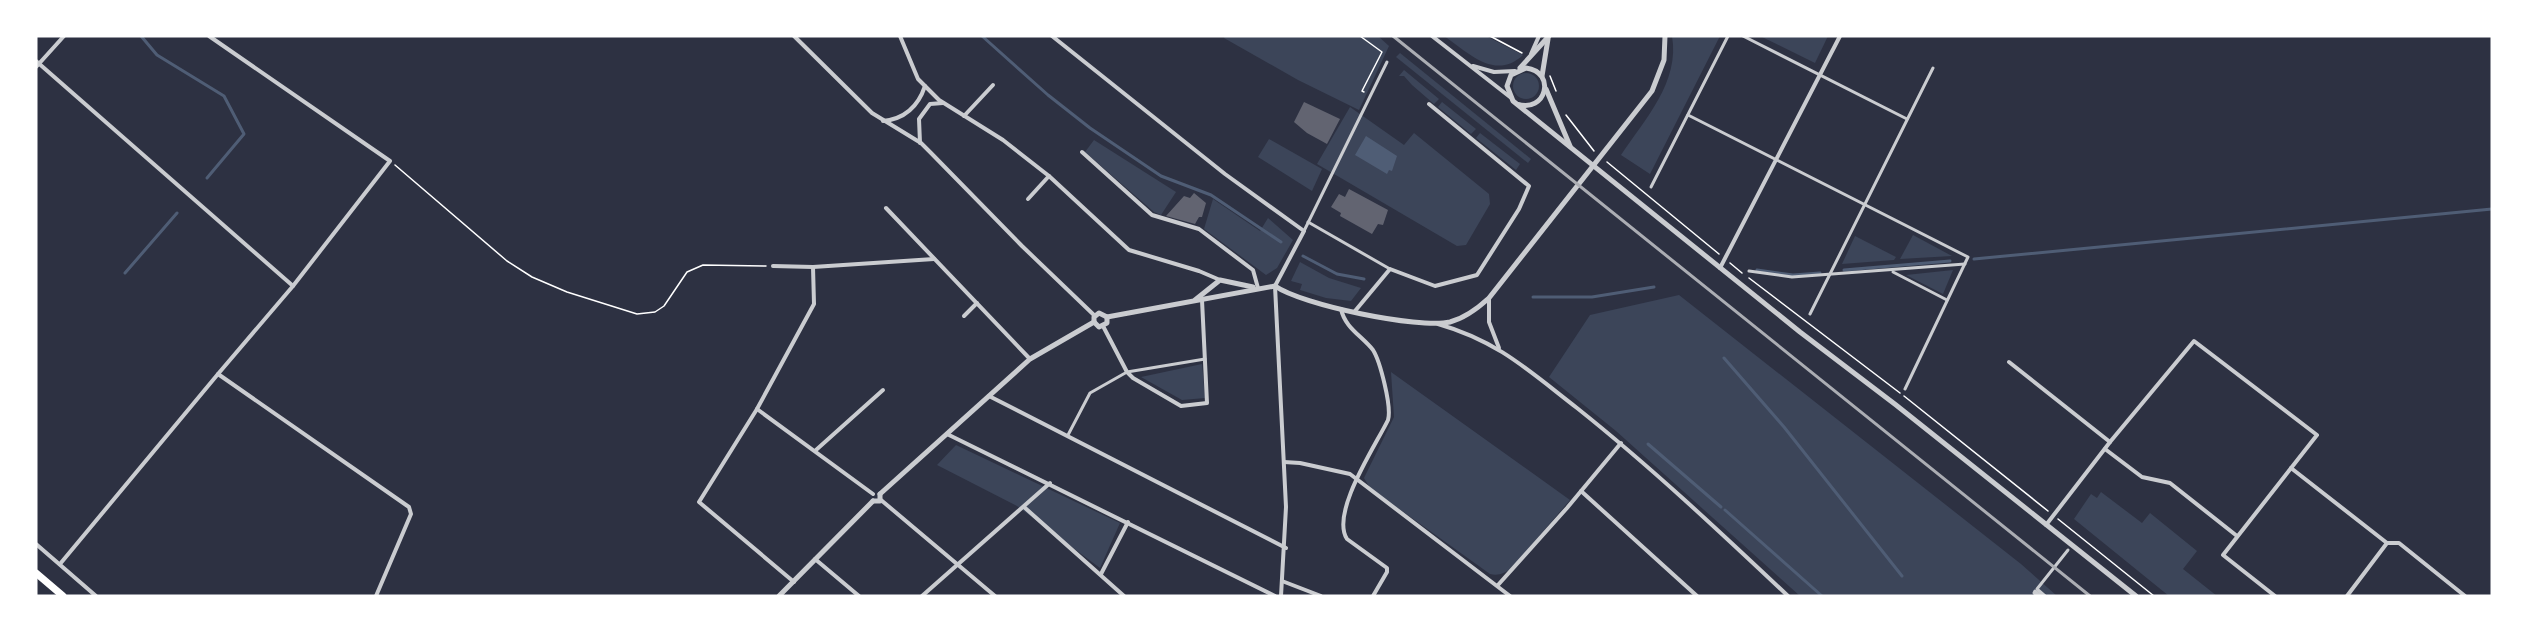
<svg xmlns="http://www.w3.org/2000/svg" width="2528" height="632" viewBox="0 0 2528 632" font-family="Figtree,sans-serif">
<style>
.green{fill:#3c4559}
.water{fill:#4f5d75}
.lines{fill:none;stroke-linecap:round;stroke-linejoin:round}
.stream{stroke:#4f5d75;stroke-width:3}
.building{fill:#626471}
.path{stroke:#fff;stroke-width:1.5}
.pedestrian{stroke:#caccd0;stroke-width:3}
.minor{stroke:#caccd0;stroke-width:4}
.tertiary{stroke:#caccd0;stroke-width:5}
.trunk{stroke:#fff;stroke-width:7}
.rail{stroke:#abadb3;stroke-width:3}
</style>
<rect width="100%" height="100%" fill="#2d3142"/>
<g class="green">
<polygon points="1225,36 1378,36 1389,46 1359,110 1298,80 1224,38"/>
<path d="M1444,36h42l37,19c-28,26 -54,-2 -79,-19z"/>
<path d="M1672,36h48l-70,138 -29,-19c24,-36 59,-73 51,-119z"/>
<polygon points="1760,36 1828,36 1815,63"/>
<polygon points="1400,53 1531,159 1528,163 1396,57"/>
<polygon points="1404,70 1439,99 1434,104 1412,85 1404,76 1399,76"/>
<circle cx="1526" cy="86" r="13"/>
<polygon points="1442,102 1476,129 1471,134 1438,107"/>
<polygon points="1350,107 1404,145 1414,133 1489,194 1490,204 1466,245 1457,246 1317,164"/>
<polygon points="1480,133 1520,164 1516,170 1476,138"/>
<polygon points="1269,139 1322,169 1312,191 1258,157"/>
<polygon points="1094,140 1176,192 1161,215 1154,212 1085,152"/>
<polygon points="1213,199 1260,231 1268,218 1293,240 1277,268 1266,275 1204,229"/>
<polygon points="1913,235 1952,256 1900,259"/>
<polygon points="1855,236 1896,257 1894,260 1842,264"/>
<polygon points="1300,262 1329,278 1361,288 1351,301 1326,298 1300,290 1302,284 1291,281"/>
<polygon points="1953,270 1943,294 1906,275"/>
<polygon points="1679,295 2021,564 2057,596 1800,596 1616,431 1549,377 1590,315"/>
<polygon points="1202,364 1205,398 1182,400 1141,377"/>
<path d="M1391,372l179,128 -59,69c-7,4 -12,7 -21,5l-120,-86 -6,-10 30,-61z"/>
<polygon points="956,445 1120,523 1100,568 1017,506 937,465"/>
<polygon points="2101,492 2142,523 2150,513 2197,551 2183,569 2217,596 2169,596 2074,519 2091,494 2097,498"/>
</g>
<polygon class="water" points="1366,136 1397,156 1392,171 1389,170 1387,174 1355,155"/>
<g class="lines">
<g class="stream">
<polyline points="141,36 157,55 224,96 244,134 207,178"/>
<polyline points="982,36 1048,95 1090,128 1161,176 1211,195 1281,242"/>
<polyline points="1303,256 1337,274 1364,279"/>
<polyline points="1974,259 2492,209"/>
<polyline points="1757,270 1793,275 1820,273"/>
<polyline points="1844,270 1950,261"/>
<polyline points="125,273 177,213"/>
<polyline points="1533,297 1592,297 1654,287"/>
<polyline points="1724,358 1784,427 1902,576"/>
<polyline points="1648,444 1721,507"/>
<polyline points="1725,510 1822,596"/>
</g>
</g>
<g class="building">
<polygon points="1304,102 1340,119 1327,144 1307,133 1294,122"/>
<polygon points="1349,189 1388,210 1383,225 1378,224 1372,234 1340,216 1341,213 1331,207 1339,194 1345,197"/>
<polygon points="1194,193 1206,203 1202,217 1199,217 1195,224 1166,216 1184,196 1190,198"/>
</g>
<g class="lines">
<g class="path">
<polyline points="1360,36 1382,52 1362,91 1364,92"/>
<polyline points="1490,36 1522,53"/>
<polyline points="1550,76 1556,91"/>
<polyline points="1566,115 1594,151"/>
<polyline points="1607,162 1719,254"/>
<polyline points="395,165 507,261 532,277 567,292 637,314 655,312 664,306 687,272 703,265 766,266"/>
<polyline points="1730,263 1742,273"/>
<polyline points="1749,278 1900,393"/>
<polyline points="1904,396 2048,511"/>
<polyline points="2058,519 2154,596"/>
</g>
<g class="pedestrian">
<polyline points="1743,36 1907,119"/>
<polyline points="1688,115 1968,257 1905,389"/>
<polyline points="1651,187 1728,36"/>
<polyline points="1308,222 1390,269"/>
<polyline points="1304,231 1387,62"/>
<polyline points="1749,271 1792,277 1965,264"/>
<polyline points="1893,272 1947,300"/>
<polyline points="1810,314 1933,68"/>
<polyline points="1068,435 1090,393 1127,372 1205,359"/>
<polyline points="2038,596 2034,593 2035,591 2041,596"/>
<polyline points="2045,596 2037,589 2068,550"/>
</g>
<g class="minor">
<polyline points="209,36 390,161 293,286 218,374 409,507 411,514 376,596"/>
<polyline points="794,36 872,113 921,143 931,153 1022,246 1095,316"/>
<polyline points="900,36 918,79 939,100 1003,140 1049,176 1129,250 1199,271 1220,280"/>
<polyline points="1052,36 1225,174 1304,231 1275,286 1286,507 1281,596"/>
<polyline points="1432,36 1510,97"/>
<polyline points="1531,54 1539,36"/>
<polyline points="36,61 293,286"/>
<polyline points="1473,66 1494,72 1515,71"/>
<polyline points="36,67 64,36"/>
<polyline points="964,116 993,85"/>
<path d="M883,121c21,-2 35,-14 42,-35"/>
<polyline points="920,143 919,119 930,104 943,103"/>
<polyline points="1082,152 1152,215 1199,229 1253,270 1258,288"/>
<polyline points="1028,199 1049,176"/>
<polyline points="886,208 1030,359"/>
<polyline points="773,266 813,267 934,259"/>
<polyline points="1720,268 1840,36"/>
<polyline points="1489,298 1489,322 1499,348"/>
<path d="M1341,309c4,19 21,27 32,41 7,11 19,57 15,70 -12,25 -58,93 -41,119l40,29v4l-14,24"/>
<polyline points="1355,311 1390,269 1435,286 1477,275 1519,209 1529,186 1429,104"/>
<polyline points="964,316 977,303"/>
<path d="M1438,324c60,17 91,47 139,84 74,59 142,123 211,188"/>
<polyline points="1103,326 1127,372 1133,378 1181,406 1207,403 1202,300"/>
<polyline points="2009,362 2110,442"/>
<polyline points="989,396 1286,548"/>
<polyline points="757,409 873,494"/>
<polyline points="947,434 1275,596"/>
<polyline points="2105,449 2142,477 2170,483 2237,536"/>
<polyline points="816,450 883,390"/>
<polyline points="1284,462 1300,463 1350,474 1510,596"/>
<polyline points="2291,468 2387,543 2399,543 2465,596"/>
<polyline points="1581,491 1697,596"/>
<polyline points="881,500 995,596"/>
<polyline points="1024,507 1124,596"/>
<polyline points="2046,525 2110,442 2194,341 2317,435 2223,555 2275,596"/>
<polyline points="36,544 96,596"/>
<polyline points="815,559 859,596"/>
<polyline points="60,564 218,374"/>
<polyline points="1101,574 1128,522"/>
<polyline points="1282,581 1321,596"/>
<polyline points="794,582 699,502 757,409 814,304 813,267"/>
<polyline points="1498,585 1567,508 1621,443"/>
<polyline points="922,596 1050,483"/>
<polyline points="2347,596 2387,543"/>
</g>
<g class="tertiary">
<polyline points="1520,68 1549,36"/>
<polyline points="1542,76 1548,39"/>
<polyline points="1546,89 1570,146"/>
<path d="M1517,104c29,10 40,-32 9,-36l-15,7 -4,11 6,15 287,231 96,73 240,191"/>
<polyline points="1195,300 1220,280 1253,287"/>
<path d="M1094,322v-5l5,-4 8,4 168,-31c27,19 143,43 175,36 15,-4 27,-13 39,-24l163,-207 12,-31 1,-24"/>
<polyline points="1094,322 1099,327 1107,323 1107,317"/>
<polyline points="880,494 1030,359 1094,322"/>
<polyline points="873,501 880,501 880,494"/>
<polyline points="779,596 873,501"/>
</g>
<polyline class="trunk" points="36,573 63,596"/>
<polyline class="rail" points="1393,36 2090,596"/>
</g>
<rect width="2528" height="632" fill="none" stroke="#ffffff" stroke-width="75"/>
</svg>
